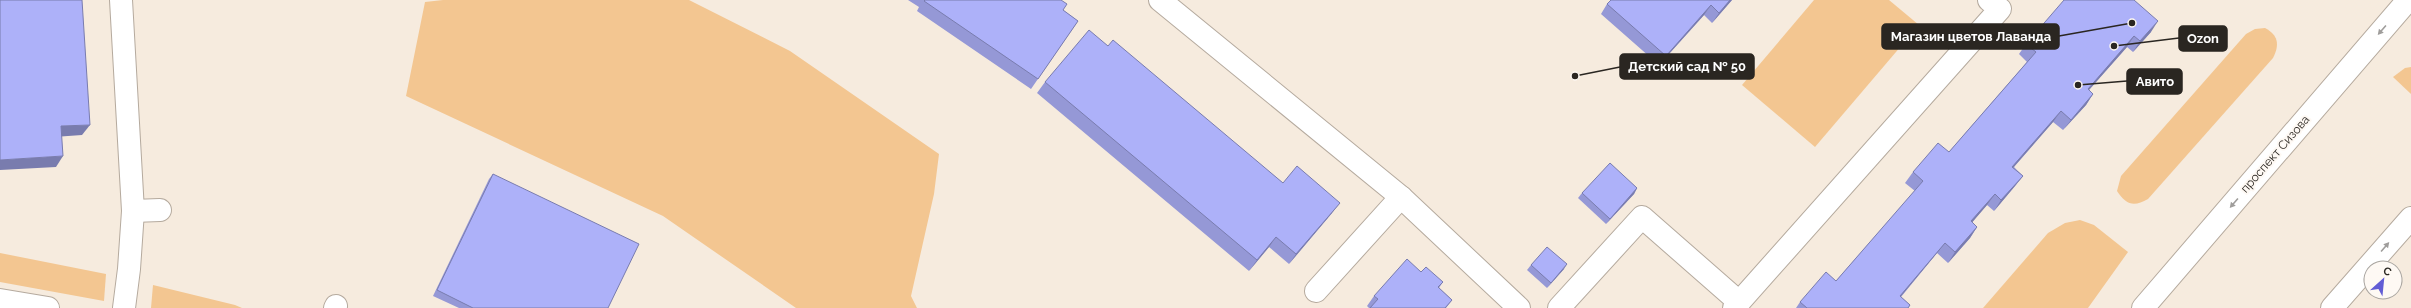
<svg xmlns="http://www.w3.org/2000/svg" width="2411" height="308" viewBox="0 0 2411 308" font-family="Raleway,sans-serif">
<style>
.green{fill:#f3c691}
.lines{fill:none;stroke-linecap:round;stroke-linejoin:round}
.minor-casing{stroke:#b5aa9e;stroke-width:24}
.minor{stroke:#fff;stroke-width:22}
.wall{fill:#9598d6}
.shaded-wall{fill:#797cae}
.building{fill:#adb1f9;stroke:#797cae}
.oneway{fill:#9f9d9b}
.labels{text-anchor:middle;stroke-width:4;stroke-linejoin:round;paint-order:stroke}
.street-label{font-size:12px;fill:#2a2621;stroke:#fef9f4}
.leader{fill:none;stroke:#2a2621;stroke-width:1.5}
.callout-dot{fill:#2a2621;stroke:#fef9f4;stroke-width:1.5}
.callout{fill:#2a2621;stroke:#2a2621;stroke-width:1.5}
.callout-label{font-size:13px;text-anchor:middle;font-weight:bold;fill:#fff}
</style>
<rect width="100%" height="100%" fill="#f6ebde"/>
<g class="green">
<polygon points="443,0 689,0 790,51 939,154 934,194 911,296 917,308 796,308 663,216 406,96 425,2"/>
<polygon points="1814,0 1889,0 1919,25 1815,147 1742,85"/>
<path d="M2265,28c13,7 15,16 8,30l-125,141c-14,8 -22,6 -31,-8l4,-15 125,-142 9,-5z"/>
<polygon points="2411,67 2411,94 2393,77 2405,68"/>
<polygon points="2080,220 2094,225 2128,252 2088,308 1983,308 2048,233 2065,223"/>
<polygon points="0,253 106,274 104,301 0,282"/>
<polygon points="153,285 235,305 242,308 151,308"/>
</g>
<g class="lines">
<defs>
<g id="minor">
<polyline points="121,0 133,211 129,269 124,308"/>
<polyline points="1160,0 1401,197 1519,308"/>
<polyline points="133,211 160,210"/>
<polyline points="1316,291 1401,197"/>
<polyline points="0,300 48,308"/>
<polyline points="335,308 336,306"/>
<polyline points="1559,308 1642,217 1739,302"/>
<polyline points="1734,308 2000,9 1989,0"/>
<polyline points="2143,308 2408,0"/>
<polyline points="2332,308 2411,218"/>
</g>
</defs>
<use href="#minor" class="minor-casing"/>
<use href="#minor" class="minor"/>
</g>
<g class="wall">
<polygon points="908,0 1061,0 1063,10 1078,21 1031,89 917,11 919,7"/>
<polygon points="1732,0 1712,23 1704,15 1659,65 1601,14 1607,4"/>
<polygon points="2151,32 2133,52 2127,47 2089,90 2093,94 2086,105 2063,130 2053,122 2014,167 2023,176 2015,186 1994,211 1987,205 1972,222 1977,227 1970,238 1948,263 1937,253 1901,297 1910,305 1908,308 1796,308 1800,302 1836,281 1915,191 1905,183 1913,172 1949,152 2027,62 2019,54 2026,44"/>
<polygon points="1108,46 1283,183 1332,213 1289,264 1269,247 1249,271 1037,93 1045,82"/>
<polygon points="493,174 608,308 459,308 433,296 489,179"/>
<polygon points="1637,188 1634,194 1606,224 1578,198 1582,193"/>
<polygon points="1531,265 1564,269 1547,288 1527,270"/>
<polygon points="1421,272 1443,282 1439,288 1452,300 1446,308 1369,308 1367,306 1374,296"/>
</g>
<g class="shaded-wall">
<polygon points="1730,0 1732,0 1712,23 1719,13"/>
<polygon points="1711,5 1704,15 1659,65 1666,56"/>
<polygon points="2158,21 2151,32 2133,52 2140,41"/>
<polygon points="2134,36 2127,47 2080,100 2088,89"/>
<polygon points="2093,94 2086,105 2063,130 2071,120"/>
<polygon points="2061,111 2053,122 2005,177 2012,167"/>
<polygon points="90,125 82,135 54,137 61,126"/>
<polygon points="63,156 56,167 0,170 0,160"/>
<polygon points="2023,176 2015,186 1994,211 2001,200"/>
<polygon points="1637,188 1634,194 1606,224 1610,219"/>
<polygon points="1995,194 1987,205 1964,232 1971,221"/>
<polygon points="1340,203 1332,213 1289,264 1296,254"/>
<polygon points="1977,227 1970,238 1948,263 1955,252"/>
<polygon points="1276,237 1269,247 1249,271 1257,260"/>
<polygon points="1945,243 1937,253 1892,307 1900,296"/>
<polygon points="1567,264 1564,269 1547,288 1551,283"/>
</g>
<g class="building">
<polygon points="0,0 82,0 90,125 61,126 63,156 0,160"/>
<polygon points="925,0 1061,0 1067,4 1063,10 1078,21 1038,79 924,1"/>
<polygon points="1611,0 1730,0 1719,13 1711,5 1666,56 1607,4"/>
<polygon points="2064,0 2134,0 2158,21 2140,41 2134,36 2088,89 2093,94 2071,120 2061,111 2012,167 2023,176 2001,200 1995,194 1971,221 1977,227 1955,252 1945,243 1900,296 1910,305 1908,308 1807,308 1800,302 1826,272 1836,281 1923,181 1913,172 1926,157 1938,143 1949,152 2036,52 2026,44"/>
<polygon points="1089,30 1108,46 1113,40 1283,183 1297,166 1340,203 1296,254 1276,237 1257,260 1045,82"/>
<polygon points="1610,163 1637,188 1610,219 1582,193"/>
<polygon points="493,174 639,244 608,308 473,308 437,290"/>
<polygon points="1547,247 1567,264 1551,283 1531,265"/>
<polygon points="1407,259 1421,272 1426,267 1443,282 1438,287 1452,300 1445,308 1370,308 1378,299 1374,296"/>
</g>
<defs><path id="oneway-solid" d="M-6-.8H1V-3.2L6.5 0L1 3.2V.8H-6Z"/></defs>
<g class="oneway">
<use href="#oneway-solid" transform="translate(2382 30) rotate(131)"/>
<use href="#oneway-solid" transform="translate(2234 203) rotate(131)"/>
<use href="#oneway-solid" transform="translate(2385 247) rotate(-49)"/>
</g>
<g class="labels">
<g class="street-label">
<text transform="translate(2275 154) rotate(-49)" y="4">проспект Сизова</text>
</g>
</g>
<path class="leader" d="M2132 23L2059 36M2114 46L2179 38M1575 76L1620 67M2078 85L2127 81"/>
<g class="callout-dot">
<circle cx="2132" cy="23" r="4"/>
<circle cx="2114" cy="46" r="4"/>
<circle cx="1575" cy="76" r="4"/>
<circle cx="2078" cy="85" r="4"/>
</g>
<g class="callout">
<rect x="1882" y="24" width="177" height="25" rx="4"/>
<rect x="2179" y="26" width="48" height="25" rx="4"/>
<rect x="1620" y="54" width="134" height="25" rx="4"/>
<rect x="2127" y="69" width="55" height="25" rx="4"/>
</g>
<g class="callout-label">
<text x="1971" y="41">Магазин цветов Лаванда</text>
<text x="2203" y="43">Ozon</text>
<text x="1687" y="71">Детский сад № 50</text>
<text x="2155" y="86">Авито</text>
</g>
<g transform="translate(2383 280) rotate(27)"><circle r="19" fill="#fef9f4" stroke="#a9a5a0"/>
<path d="M0-3L7 15L0 10L-7 15Z" fill="#625dd5"/>
<text y="-6" font-size="11" font-weight="bold" text-anchor="middle" fill="#2a2621">С</text>
</g>
</svg>
